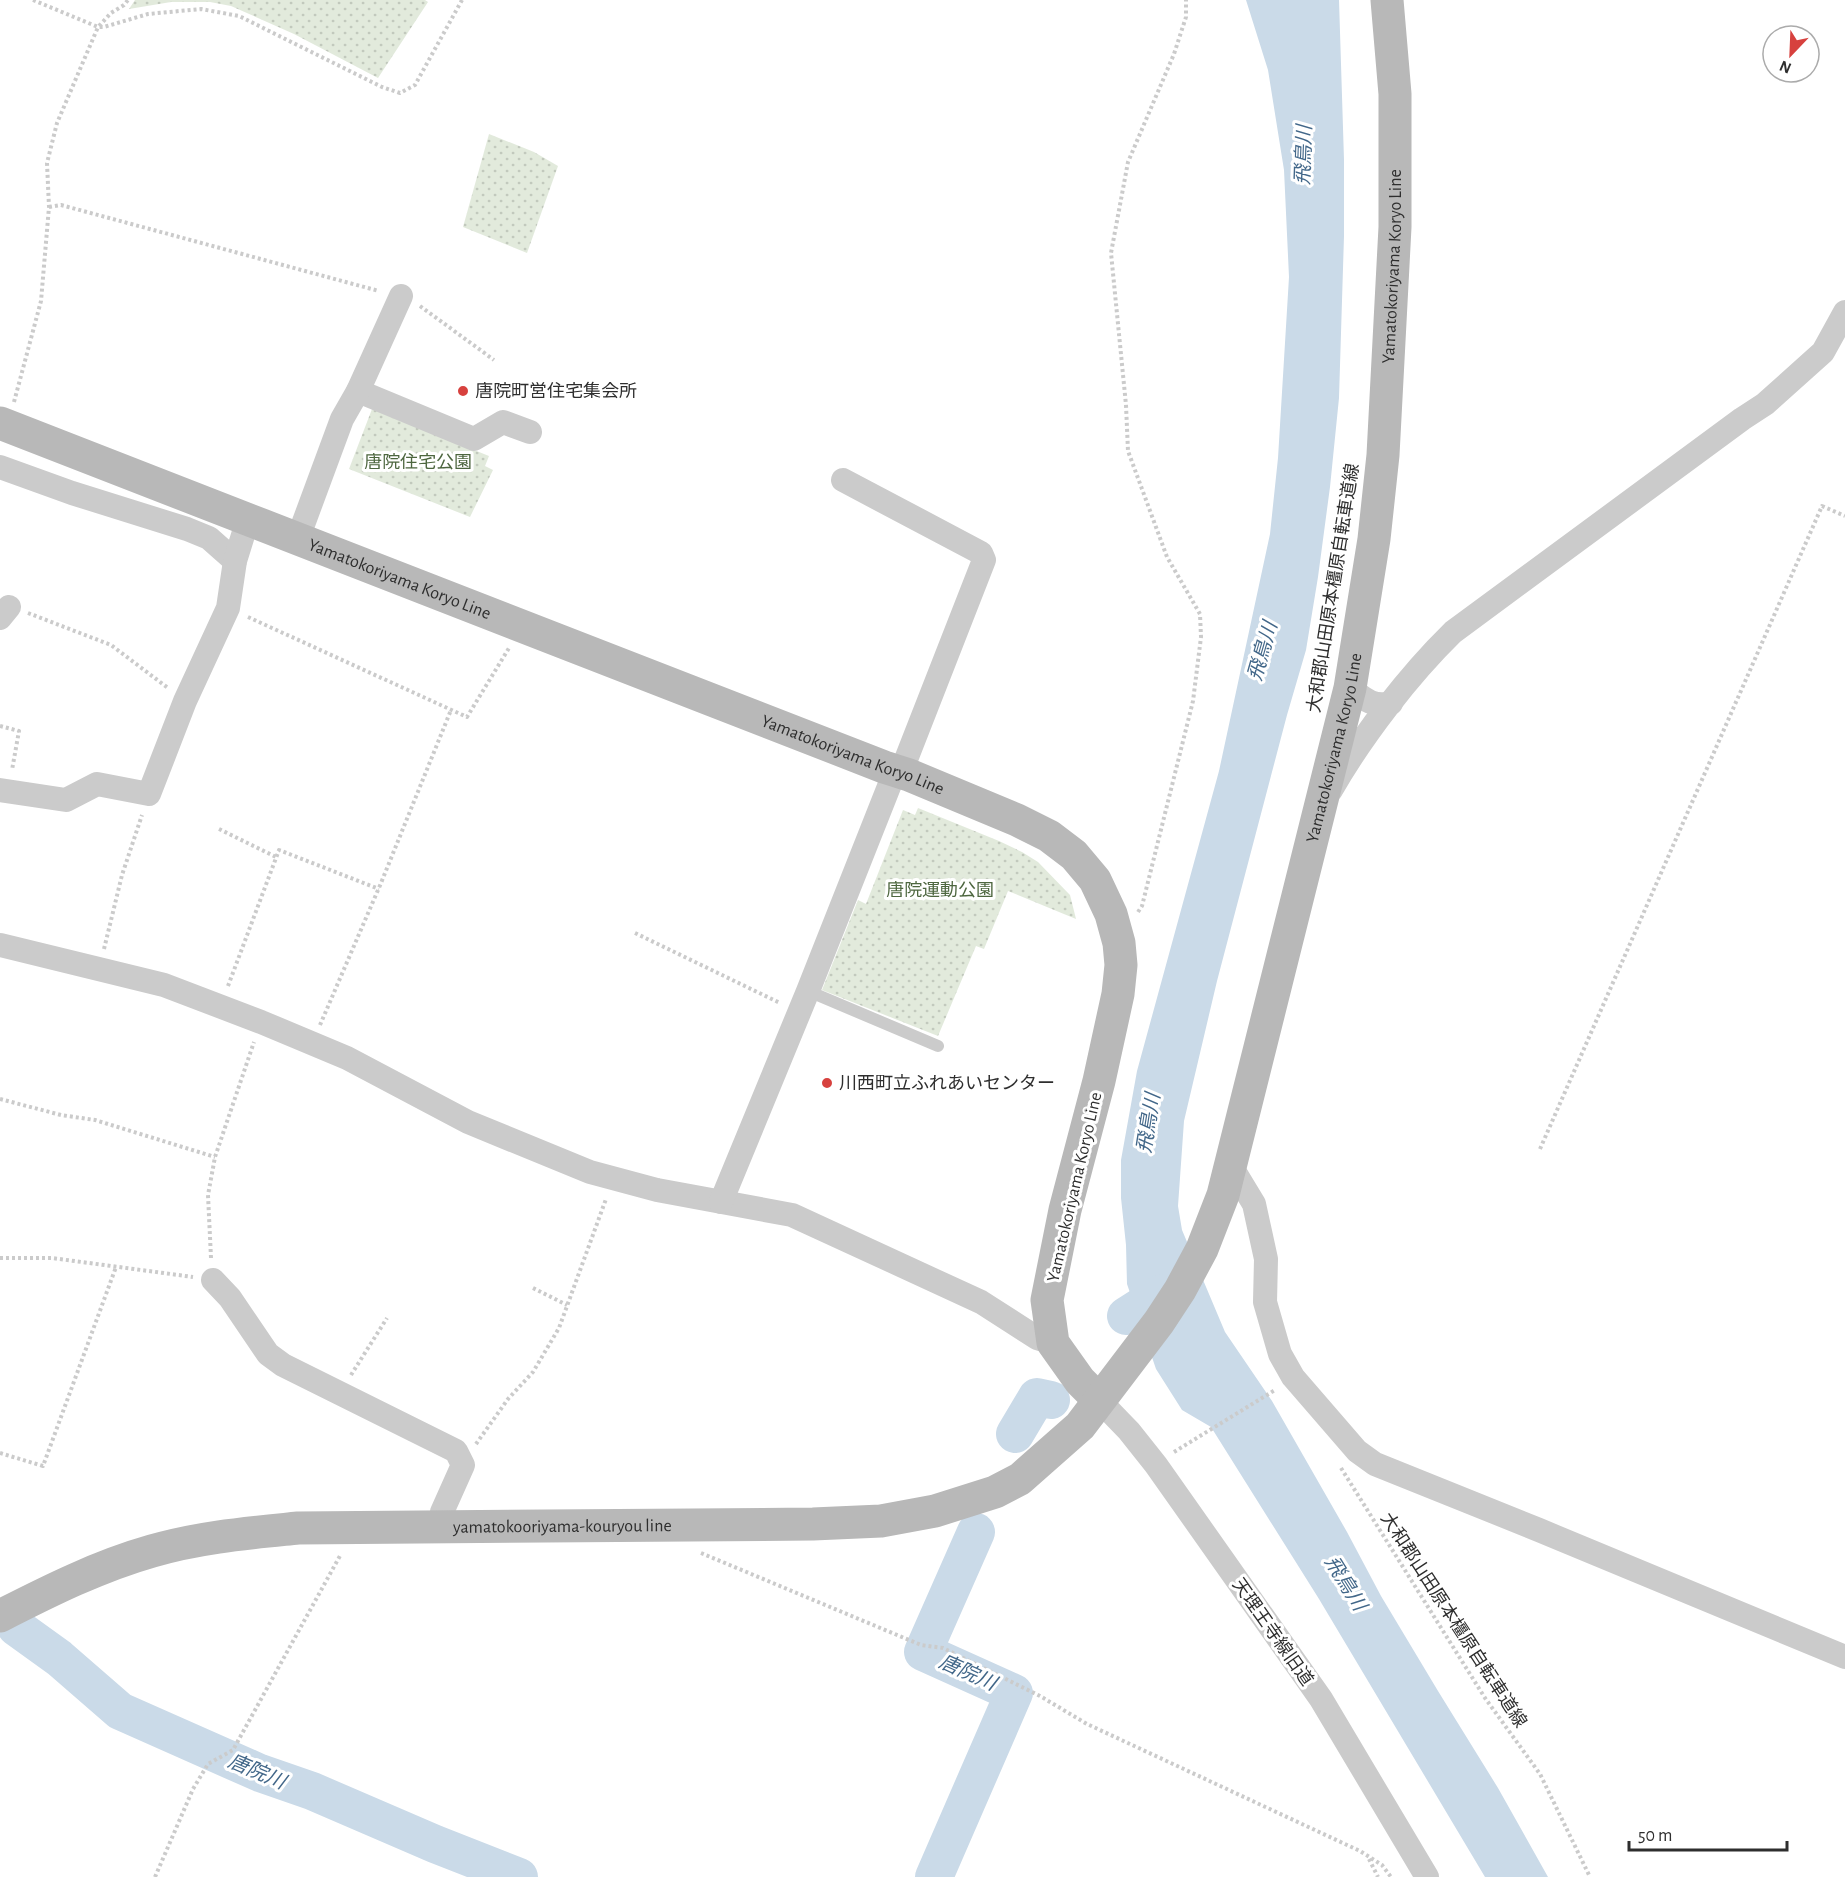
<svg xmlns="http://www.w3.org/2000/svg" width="1845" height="1877" viewBox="0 0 1845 1877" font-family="'Alegreya Sans','Noto Sans JP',sans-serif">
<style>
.grass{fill:url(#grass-dots)}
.water{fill:#cadae8}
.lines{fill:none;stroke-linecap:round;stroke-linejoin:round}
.river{stroke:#cadae8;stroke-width:38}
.path{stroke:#cbcbcb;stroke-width:4;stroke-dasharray:3 3;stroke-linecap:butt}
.lane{stroke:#cbcbcb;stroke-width:12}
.street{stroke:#cbcbcb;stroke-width:24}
.secondary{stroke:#b8b8b8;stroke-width:33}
.poi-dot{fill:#d7413e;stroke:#fff;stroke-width:2}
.labels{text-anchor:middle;stroke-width:6;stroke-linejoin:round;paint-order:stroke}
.street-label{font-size:18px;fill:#2e2e2e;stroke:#fff}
.poi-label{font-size:18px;fill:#2e2e2e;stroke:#fff;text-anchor:start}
.park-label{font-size:18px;fill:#4d663f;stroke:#fff}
.water-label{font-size:20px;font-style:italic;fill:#426789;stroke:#fff}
</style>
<defs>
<pattern id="grass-dots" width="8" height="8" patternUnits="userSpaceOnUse" patternTransform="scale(1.5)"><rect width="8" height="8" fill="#e2eadc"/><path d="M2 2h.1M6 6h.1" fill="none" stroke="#c2c9bd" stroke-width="1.8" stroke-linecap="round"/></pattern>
</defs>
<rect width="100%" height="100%" fill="#fff"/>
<g class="grass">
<polygon points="135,0 425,0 428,2 378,78 294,34 231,6 210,2 171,2 129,9"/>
<polygon points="489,134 534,152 558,166 527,253 463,227"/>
<polygon points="372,409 489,456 485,466 493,470 470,517 349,469"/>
<polygon points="918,808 999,841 1022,852 1038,862 1070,895 1076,919 1008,891 984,949 976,946 938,1036 822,990 858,900 866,904 903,810 915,815"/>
</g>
<polygon class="water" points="1246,0 1339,0 1344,160 1344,236 1339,398 1330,487 1318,577 1306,650 1287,715 1217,981 1184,1121 1178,1206 1182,1230 1225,1332 1272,1401 1347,1532 1381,1596 1438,1691 1498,1788 1548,1877 1485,1877 1319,1599 1211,1427 1182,1410 1156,1369 1127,1284 1126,1245 1121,1198 1121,1160 1137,1071 1219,771 1270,534 1278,458 1289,277 1284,170 1268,70"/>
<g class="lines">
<g class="river">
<polyline points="1126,1316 1162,1293"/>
<polyline points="1015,1434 1037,1397 1051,1400"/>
<polyline points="16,1627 59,1658 120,1711 260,1773 312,1791 435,1844 519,1877"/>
<polyline points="934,1877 1014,1693 923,1652 976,1532"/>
</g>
<g class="path">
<polyline points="33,0 98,27 104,27 148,14 201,9 239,16 382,87 400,93 415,85 462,0"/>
<polyline points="49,207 61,205 379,291"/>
<polyline points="420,306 494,360"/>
<polyline points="14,402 41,301 49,207 47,163 57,123 98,27 111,13 124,5 128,0"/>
<polyline points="28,613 111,645 168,688"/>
<polyline points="248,617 467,717 509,648"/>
<polyline points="0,726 19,731 12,770"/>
<polyline points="219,829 276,857"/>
<polyline points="1138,912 1142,906 1193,701 1201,637 1200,614 1167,557 1128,451 1126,405 1111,253 1128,162 1174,54 1186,17 1186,0"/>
<polyline points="635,933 780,1003"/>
<polyline points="104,949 122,875 142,815"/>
<polyline points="228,986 279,850 379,889"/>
<polyline points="320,1025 381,883 451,710"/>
<polyline points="0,1099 61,1115 95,1120 215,1157"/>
<polyline points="1540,1149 1822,506 1845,516"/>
<polyline points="0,1258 52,1258 193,1277"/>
<polyline points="211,1258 208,1195 215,1157 254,1042"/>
<polyline points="533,1288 567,1305"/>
<polyline points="351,1375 387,1318"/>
<polyline points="476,1444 508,1399 533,1372 559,1328 606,1199"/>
<polyline points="1174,1452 1275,1390"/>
<polyline points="0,1453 43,1466 116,1267"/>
<polyline points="1341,1468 1485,1698 1540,1774 1590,1877"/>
<polyline points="701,1553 921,1645 943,1648 1040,1696 1087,1724 1360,1851 1382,1865 1391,1877"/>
<polyline points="1369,1859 1378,1877"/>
<polyline points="155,1877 193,1789 208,1764 233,1750 341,1554"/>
</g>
<polyline class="lane" points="808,991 938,1046"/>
<g class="street">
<polyline points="358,391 474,439 503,422 530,432"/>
<polyline points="0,467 72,493 187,529 209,538 235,561"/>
<polyline points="298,538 342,419 358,391 401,296"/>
<polyline points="0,618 9,607"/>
<path d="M1350,688c13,10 23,20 41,15"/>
<polyline points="0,790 66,800 97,784 149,794 185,701 228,608 235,561 248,519"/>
<path d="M1331,790c31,-54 78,-115 122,-158l289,-213 23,-15 58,-52 22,-40"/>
<polyline points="0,945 164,985 261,1022 347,1058 468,1122 590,1172 657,1190 792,1215 981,1302 1037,1338 1053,1343"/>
<polyline points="1231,1166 1254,1204 1266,1259 1265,1302 1280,1354 1293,1377 1357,1451 1375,1464 1539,1530 1845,1657"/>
<polyline points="721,1202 808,991 890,784 905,762 984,560 981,553 843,480"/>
<polyline points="213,1280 230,1298 268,1354 283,1365 456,1451 463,1465 442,1512 440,1527"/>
<polyline points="1099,1400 1129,1431 1156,1465 1321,1699 1427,1877"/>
</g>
<g class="secondary">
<path id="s1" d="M0,423l884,344 25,8 108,45 32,16 25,19 21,25 16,34 8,29 2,22 -3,29 -19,87 -34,129 -18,90 6,43 27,38 19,19"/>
<path id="s2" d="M0,1616c49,-25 99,-50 152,-65 48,-14 97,-18 146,-23l515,-4 68,-3 54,-10 60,-19 25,-13 60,-53 79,-104 21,-32 22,-41 21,-54 127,-507 24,-149 9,-84 12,-228v-133l-8,-94"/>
</g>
</g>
<g class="poi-dot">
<circle cx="463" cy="391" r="6"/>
<circle cx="827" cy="1083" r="6"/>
</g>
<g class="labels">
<g class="street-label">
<text dy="6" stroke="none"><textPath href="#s2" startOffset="2343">Yamatokoriyama Koryo Line</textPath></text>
<text dy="6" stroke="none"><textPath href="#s1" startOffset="429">Yamatokoriyama Koryo Line</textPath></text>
<text transform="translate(1333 588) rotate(-81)" y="6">大和郡山田原本橿原自転車道線</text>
<text dy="6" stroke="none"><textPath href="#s2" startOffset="1857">Yamatokoriyama Koryo Line</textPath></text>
<text dy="6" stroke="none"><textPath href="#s1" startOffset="915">Yamatokoriyama Koryo Line</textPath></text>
<text transform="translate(1074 1187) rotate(-77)" y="6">Yamatokoriyama Koryo Line</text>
<text dy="6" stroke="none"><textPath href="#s2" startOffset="578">yamatokooriyama-kouryou line</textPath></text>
<text transform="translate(1454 1620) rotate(57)" y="6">大和郡山田原本橿原自転車道線</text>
<text transform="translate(1273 1632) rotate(55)" y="6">天理王寺線旧道</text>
</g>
<g class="poi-label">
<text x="475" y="397">唐院町営住宅集会所</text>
<text x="839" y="1089">川西町立ふれあいセンター</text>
</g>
<g class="park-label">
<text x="418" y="468">唐院住宅公園</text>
<text x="940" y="896">唐院運動公園</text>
</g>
<g class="water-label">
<text transform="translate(1303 155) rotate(-88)" y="7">飛鳥川</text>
<text transform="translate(1262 651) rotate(-74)" y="7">飛鳥川</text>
<text transform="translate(1148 1123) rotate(-81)" y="7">飛鳥川</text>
<text transform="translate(1346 1583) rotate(58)" y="7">飛鳥川</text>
<text transform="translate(968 1672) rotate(24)" y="7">唐院川</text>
<text transform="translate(257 1771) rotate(23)" y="7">唐院川</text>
</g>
</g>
<g transform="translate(1791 54) rotate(203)"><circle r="28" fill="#ffffff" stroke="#ababab" stroke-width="1.5"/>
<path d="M0-4.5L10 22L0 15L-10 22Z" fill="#d7413e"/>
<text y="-9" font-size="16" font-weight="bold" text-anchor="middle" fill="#2e2e2e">N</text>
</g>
<path d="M1629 1841v9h158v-9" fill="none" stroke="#2e2e2e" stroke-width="3"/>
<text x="1638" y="1841" font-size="18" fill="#2e2e2e" stroke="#ffffff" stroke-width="4.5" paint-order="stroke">50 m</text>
</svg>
